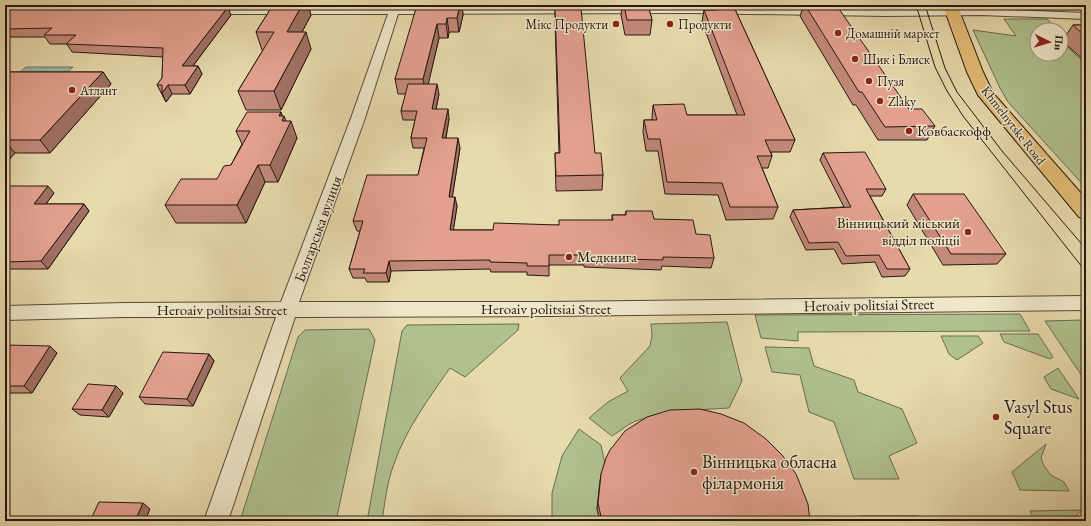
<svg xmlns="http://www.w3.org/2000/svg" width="1091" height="526" viewBox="0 0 1091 526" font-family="'EB Garamond',serif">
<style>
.green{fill:#afc18e;stroke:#6a6c50}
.water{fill:#97baac;stroke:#6a796e}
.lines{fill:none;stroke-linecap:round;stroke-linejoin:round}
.street-casing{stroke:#564838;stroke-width:2}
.primary-casing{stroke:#261711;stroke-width:2}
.street{fill:#efe7ca;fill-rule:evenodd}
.primary{fill:#e4bd76;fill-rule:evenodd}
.tram{stroke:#261711;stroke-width:1}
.wall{fill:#c48a7c;stroke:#261711}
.shaded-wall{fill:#a07165;stroke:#261711}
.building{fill:#e4a190;stroke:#261711}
.poi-dot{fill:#8f2418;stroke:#efe7ca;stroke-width:1.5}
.labels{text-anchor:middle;stroke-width:3;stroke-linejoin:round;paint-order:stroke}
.far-poi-label{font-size:13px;fill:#261711;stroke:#efe7ca;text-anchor:start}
.far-street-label{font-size:13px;fill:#261711;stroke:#efe7ca}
.poi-label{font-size:15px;fill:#261711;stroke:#efe7ca;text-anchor:start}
.street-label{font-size:15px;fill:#261711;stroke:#efe7ca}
.near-poi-label{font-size:18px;fill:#261711;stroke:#efe7ca;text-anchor:start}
</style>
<rect width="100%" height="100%" fill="#e7daad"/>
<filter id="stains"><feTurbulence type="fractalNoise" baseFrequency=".005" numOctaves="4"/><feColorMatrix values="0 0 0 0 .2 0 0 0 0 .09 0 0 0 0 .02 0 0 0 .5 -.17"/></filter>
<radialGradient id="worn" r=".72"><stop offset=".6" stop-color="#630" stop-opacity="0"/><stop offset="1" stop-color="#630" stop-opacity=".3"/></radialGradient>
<g class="green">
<polygon points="1004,19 1047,19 1058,30 1037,30 1037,54 1061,54 1061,41 1086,64 1086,188 1008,102 1000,88 973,30 1016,36"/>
<polygon points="1020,314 1030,331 798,332 798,341 761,338 755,315"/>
<polygon points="1084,320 1086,322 1086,382 1045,321"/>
<path d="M727,322l15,59 -13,27c-30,2 -64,2 -93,13 -8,3 -16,10 -24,15l-23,-18 19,-16 20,-11 -8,-13 30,-32 2,-10 -1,-12z"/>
<path d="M519,324l-1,6 -53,47 -15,-9c-21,30 -44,61 -56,96 -7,18 -9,38 -12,57h-15l35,-190 5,-6z"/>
<polygon points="369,329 375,340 336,521 240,521 298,337 305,330"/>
<polygon points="1000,334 1038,334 1053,357 1050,359 1004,342"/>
<polygon points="941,336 978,336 983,343 957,360 949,354"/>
<polygon points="765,347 809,348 814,366 854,380 858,392 902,409 917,443 889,456 899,479 854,479 834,422 809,412 800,375 772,372"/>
<polygon points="1058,368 1079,399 1051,389 1044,377"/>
<polygon points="579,429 601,445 605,464 600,480 597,509 600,521 552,521 552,493 562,456"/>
<polygon points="1046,444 1041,458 1044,466 1051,475 1064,482 1069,491 1020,490 1012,472"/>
<polygon points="1083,510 1078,513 1075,519 1076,521 1035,521 1030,511"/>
<polygon points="861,516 918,516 920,521 863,521"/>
</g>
<polygon class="water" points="26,67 73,67 63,76 15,76"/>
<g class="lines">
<defs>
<polygon id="street" points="391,5 401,5 400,7 690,7 886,10 982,9 1086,13 1086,19 982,15 886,16 690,13 398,14 365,118 299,302 549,302 1086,296 1086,310 549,316 295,317 228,521 204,521 276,317 124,317 5,320 5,306 124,303 281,302 351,118 388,14 207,14 202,11 207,8 390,7"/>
<polygon id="primary" points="943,5 957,5 983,72 993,93 1086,199 1086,219 1079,217 978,95 967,72"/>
</defs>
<use href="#street" class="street-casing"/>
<use href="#primary" class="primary-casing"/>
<use href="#street" class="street"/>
<use href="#primary" class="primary"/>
<g class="tram">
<polyline points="916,5 935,67 947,91 963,116 1086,272"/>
<polyline points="925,5 945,68 957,92 1002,151 1086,249"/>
</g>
</g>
<g class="wall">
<polygon points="5,5 239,5 238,6"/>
<polygon points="273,5 316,5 316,6 308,6 311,15 302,32 311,49 281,110 246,110 238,91 263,50 262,50 256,32"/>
<polygon points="422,5 465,5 465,6 462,6 463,15 459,32 449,32 448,38 439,38 428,84 439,94 436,109 449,119 446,138 460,148 452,197 457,206 453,230 493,230 559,225 612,220 612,215 625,215 626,211 654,219 696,234 714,258 711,268 662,266 661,270 584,267 584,265 549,265 549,276 527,275 527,272 491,272 490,269 391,271 389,282 367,282 365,278 353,278 349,269 360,231 357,231 353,221 418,175 424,148 413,148 411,138 415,120 403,120 401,111 406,94 398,94 395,79"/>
<polygon points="619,5 648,5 652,20 650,35 625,35 621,15 622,6 619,6"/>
<polygon points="708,5 733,5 795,140 790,152 771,152 772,156 768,168 762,168 778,207 773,219 726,220 718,195 665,194 658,151 646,151 643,132 644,120 652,120 652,117 653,105 687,115 737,115 702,22 704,10 713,10 714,6 708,6"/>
<polygon points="790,5 831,5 909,109 935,126 927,140 878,140 856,105 853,105 800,16 803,7 790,6"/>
<polygon points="1048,5 1086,5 1086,9"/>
<polygon points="5,6 231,15 193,66 198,66 202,74 190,94 172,94 166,102 157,85 162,78 163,57 72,52 67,44 50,44 45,37 5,37"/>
<polygon points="555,9 595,153 603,175 602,190 556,191 555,153 559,153 555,22"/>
<polygon points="1073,25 1086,25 1086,62 1062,41"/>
<polygon points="5,72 103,72 111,84 50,153 15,153 5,164"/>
<polygon points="281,112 282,116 297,138 278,182 265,182 246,223 176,223 165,205 217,179 231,165 242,144 236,131"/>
<polygon points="823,153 886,189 882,196 870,196 910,269 905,276 882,277 875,262 842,264 834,249 806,250 790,217 793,210 844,207 820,160"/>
<polygon points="5,186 54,193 46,204 84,204 89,211 48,269 5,269"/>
<polygon points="913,194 1006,254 997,264 943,265 907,205"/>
<polygon points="5,345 57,353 32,393 8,393 5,391"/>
<polygon points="209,354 214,361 193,406 145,404 139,397"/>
<polygon points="116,386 123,393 109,417 80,415 72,409"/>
<polygon points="601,474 810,521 600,521 597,509"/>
</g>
<g class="shaded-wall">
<polygon points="302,5 308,5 311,15 293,49 287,32"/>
<polygon points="460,5 462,5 463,15 459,32 457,18"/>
<polygon points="228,7 231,15 186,75 182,66"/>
<polygon points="447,18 449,32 448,38 446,24"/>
<polygon points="437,24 439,38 426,94 423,79"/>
<polygon points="306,32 311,49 281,110 274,91"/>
<polygon points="198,66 202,74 190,94 185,85"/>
<polygon points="103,72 111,84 50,153 40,140"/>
<polygon points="437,84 439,94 434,119 432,109"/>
<polygon points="168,85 172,94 166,102 162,93"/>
<polygon points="448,109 449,119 444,148 442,138"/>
<polygon points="281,112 283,118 284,116 288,126 291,121 297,138 278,182 270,165 279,116"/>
<polygon points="458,138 460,148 451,206 449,197"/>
<polygon points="5,141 15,153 5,164"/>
<polygon points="258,165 265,182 246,223 237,205"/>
<polygon points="48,186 54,193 40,212 34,204"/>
<polygon points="455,197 457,206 452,240 450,230"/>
<polygon points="84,204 89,211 48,269 41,261"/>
<polygon points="389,261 391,271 389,282 386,273"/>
<polygon points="50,346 57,353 32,393 24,386"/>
<polygon points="209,354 214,361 193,406 187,399"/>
<polygon points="116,386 123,393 109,417 102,410"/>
<polygon points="143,503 150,509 145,521 135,521"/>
</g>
<g class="building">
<polygon points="273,5 302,5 287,32 306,32 274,91 238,91 274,32 256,32"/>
<polygon points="417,5 460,5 457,18 447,18 446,24 437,24 423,79 395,79"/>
<polygon points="624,5 648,5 652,20 627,20"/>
<polygon points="715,5 733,5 795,140 765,140 772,156 757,156 778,207 730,207 722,183 667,182 660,139 648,139 644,120 657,120 653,105 684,104 687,115 745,115 704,10 717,10"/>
<polygon points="805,5 831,5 834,9 839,9 909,109 922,109 935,126 885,127 862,92 859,92"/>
<polygon points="5,6 228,7 182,66 198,66 185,85 168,85 162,93 162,85 157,85 162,78 163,48 66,44 76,35 44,35 52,28 5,29"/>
<polygon points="581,8 595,153 601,153 603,175 556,176 555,153 560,153 555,9"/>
<polygon points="1073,25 1086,25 1086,37"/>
<polygon points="5,72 103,72 40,140 5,140"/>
<polygon points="408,84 437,84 432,109 448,109 442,138 458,138 449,197 455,197 450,230 493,230 494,223 559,225 559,220 613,220 612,215 626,215 626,211 652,211 654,219 693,220 696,234 710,235 714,258 663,257 663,260 585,258 585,255 549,255 549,266 527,266 527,263 490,262 490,260 389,261 386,273 363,273 365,269 349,269 363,221 353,221 367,175 418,175 427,138 411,138 417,111 401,111"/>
<polygon points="247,112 281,112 279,116 284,116 282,121 291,121 270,165 258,165 237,205 165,205 181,179 217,179 224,166 231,165 250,131 236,131"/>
<polygon points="865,152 886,189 866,189 910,269 887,269 879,255 846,256 838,242 809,243 793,210 851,207 823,153"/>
<polygon points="5,186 48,186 34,204 84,204 41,261 5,262"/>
<polygon points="913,194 964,194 1006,254 951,254"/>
<polygon points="5,345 50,346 24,386 5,386"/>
<polygon points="163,352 209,354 187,399 139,397"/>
<polygon points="88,384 116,386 102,410 72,409"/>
<polygon points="700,409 721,414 744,423 766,439 782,455 796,474 808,504 810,521 602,521 598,503 601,474 606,458 610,450 625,431 647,417 670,410"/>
<polygon points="99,502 143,503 135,521 90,521"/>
</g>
<g class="poi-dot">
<circle cx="616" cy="24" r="4"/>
<circle cx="670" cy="24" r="4"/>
<circle cx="838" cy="33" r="4"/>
<circle cx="855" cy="59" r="4"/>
<circle cx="869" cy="81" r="4"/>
<circle cx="72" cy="90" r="4"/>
<circle cx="880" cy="101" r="4"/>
<circle cx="909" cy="131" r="4"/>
<circle cx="968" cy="232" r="4"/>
<circle cx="569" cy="257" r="4"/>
<circle cx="996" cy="417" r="4"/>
<circle cx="694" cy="472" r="4"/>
</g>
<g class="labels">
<g class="far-poi-label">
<text x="608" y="29" text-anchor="end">Мікс Продукти</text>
<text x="678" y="29">Продукти</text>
<text x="846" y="38">Домашній маркет</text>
<text x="863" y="64">Шик і Блиск</text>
<text x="877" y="86">Пузя</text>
<text x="80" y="95">Атлант</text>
<text x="888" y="106">Zlaky</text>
</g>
<g class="far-street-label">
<text transform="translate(1014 125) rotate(52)" y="5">Khmelnytske Road</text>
</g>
<g class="poi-label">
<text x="917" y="136">Ковбаскофф</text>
<text x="960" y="228" text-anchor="end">Вінницький міський<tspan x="960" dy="17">відділ поліціі</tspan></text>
<text x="577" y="262">Медкнига</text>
</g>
<g class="street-label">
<text transform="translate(318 229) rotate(-70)" y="5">Болгарська вулиця</text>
<text transform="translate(869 305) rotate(-1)" y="5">Heroaiv politsiai Street</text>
<text x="546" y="314">Heroaiv politsiai Street</text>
<text x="222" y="315">Heroaiv politsiai Street</text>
</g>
<g class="near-poi-label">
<text x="1004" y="413">Vasyl Stus<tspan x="1004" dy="21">Square</tspan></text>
<text x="702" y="468">Вінницька обласна<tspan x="702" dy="21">філармонія</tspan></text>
</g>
</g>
<rect width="1091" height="526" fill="none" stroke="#e7daad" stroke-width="20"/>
<rect x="6" y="6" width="1079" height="514" fill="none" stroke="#261711" stroke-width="2"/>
<rect x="10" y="10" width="1071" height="506" fill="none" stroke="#261711"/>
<g transform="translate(1049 42) rotate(95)"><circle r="19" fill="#efe7ca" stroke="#9f9480"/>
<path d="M0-3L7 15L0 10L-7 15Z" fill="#8f2418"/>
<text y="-6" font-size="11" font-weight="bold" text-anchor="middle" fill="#261711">Пн</text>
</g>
<rect width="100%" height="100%" filter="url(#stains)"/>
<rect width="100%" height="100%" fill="url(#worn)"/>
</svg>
